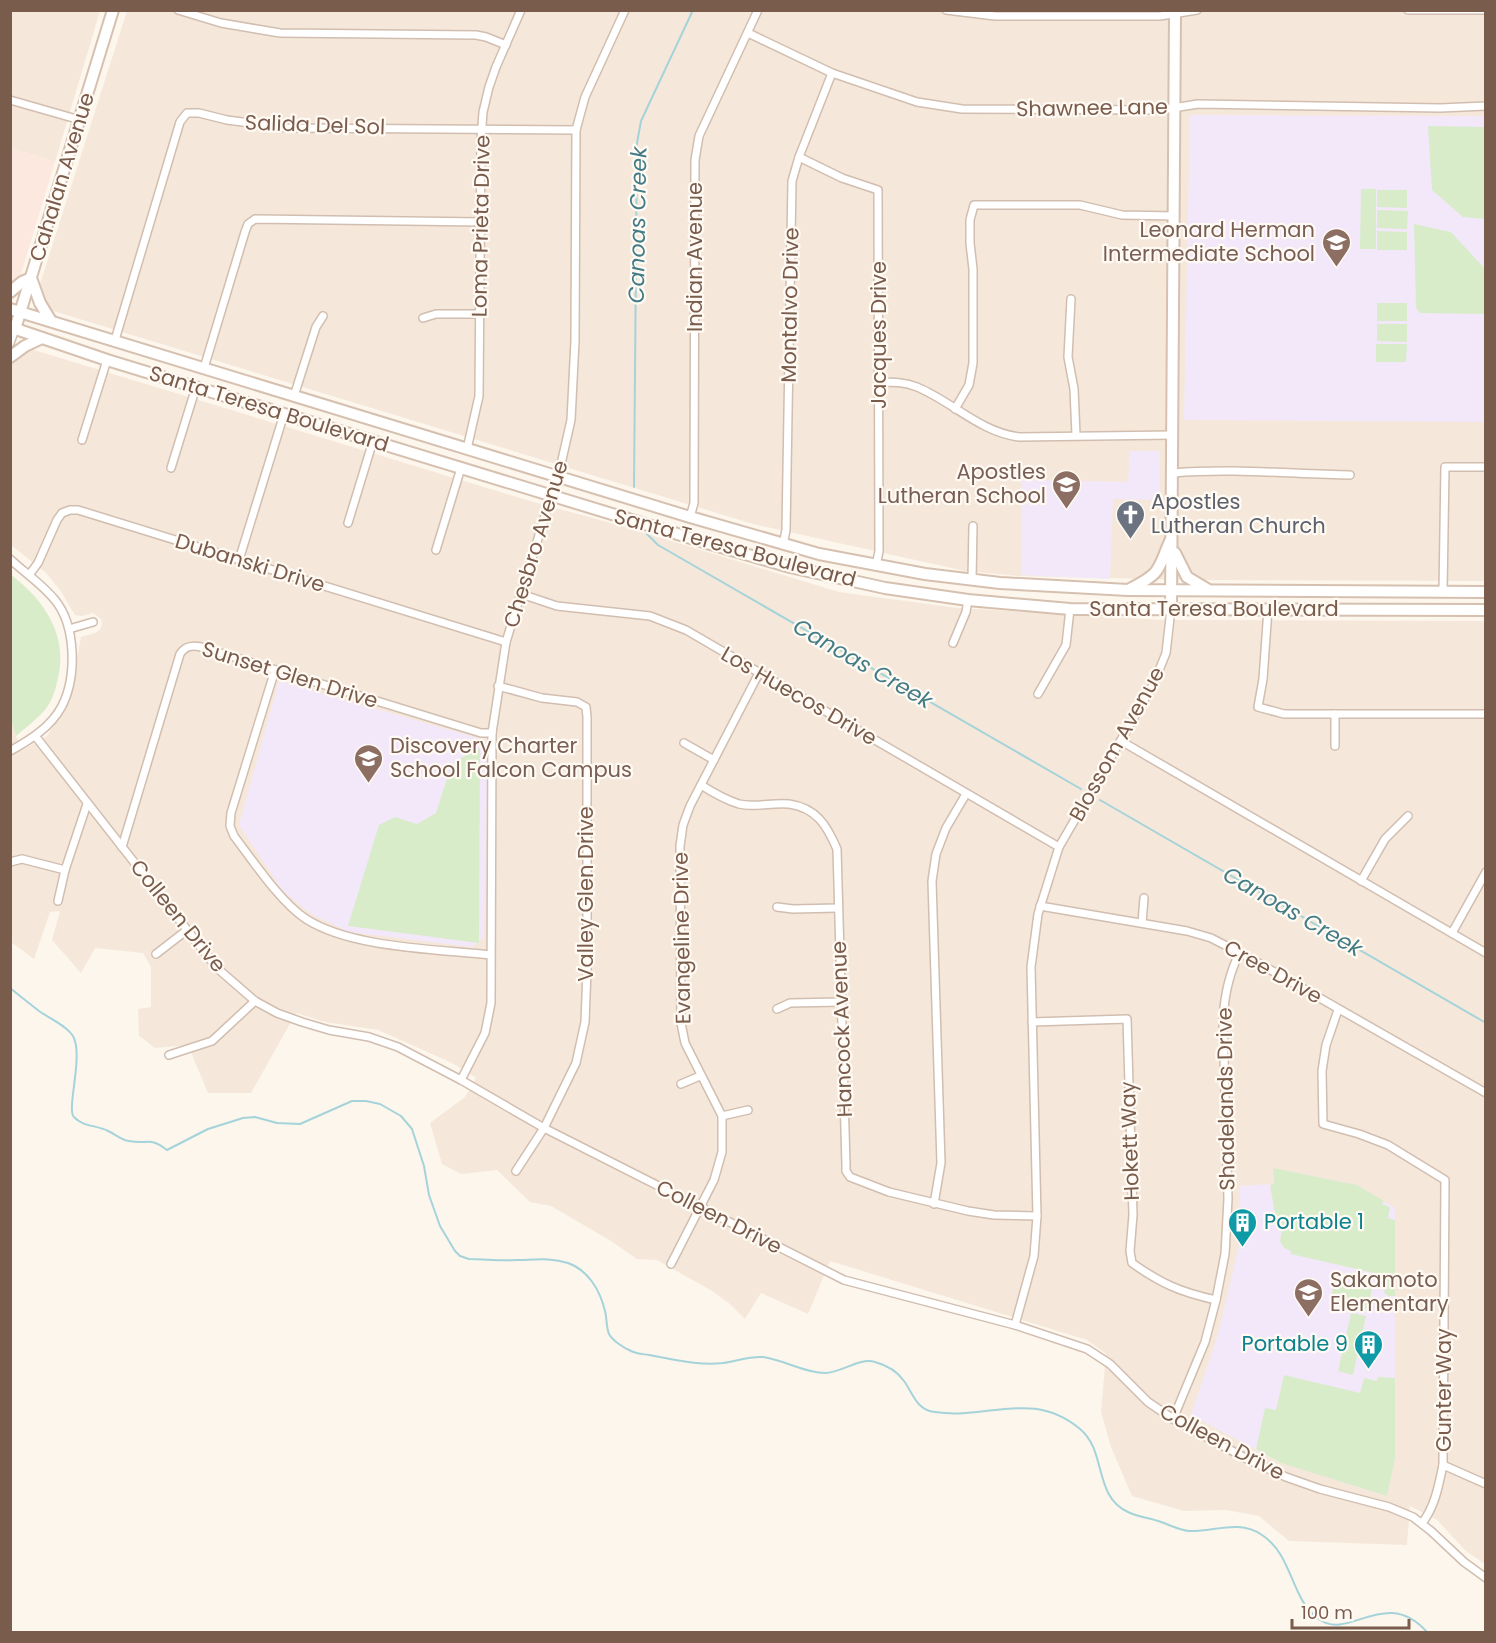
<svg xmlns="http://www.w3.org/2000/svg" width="1496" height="1643" viewBox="0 0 1496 1643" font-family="Poppins,sans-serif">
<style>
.residential{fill:#f5e8da}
.commercial{fill:#fde8e0}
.education{fill:#f3e8fa}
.green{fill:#d8ecc9}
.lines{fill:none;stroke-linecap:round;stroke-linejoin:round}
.stream{stroke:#a5d3da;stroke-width:2}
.street-casing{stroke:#d1beb0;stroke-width:10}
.secondary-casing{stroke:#d6c0b0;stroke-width:14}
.street{stroke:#fff;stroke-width:7}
.secondary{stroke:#fff;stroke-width:10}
.labels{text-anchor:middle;stroke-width:4.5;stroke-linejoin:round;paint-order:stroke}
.street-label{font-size:21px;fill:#7a5c4d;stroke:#fffaf3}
.education-label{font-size:21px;fill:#785e54;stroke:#fffaf3;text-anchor:end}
.worship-label{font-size:21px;fill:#5b616d;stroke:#fffaf3;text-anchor:start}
.culture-label{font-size:21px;fill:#0d838f;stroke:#fffaf3;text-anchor:start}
.water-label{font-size:22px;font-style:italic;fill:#437c86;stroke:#fffaf3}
</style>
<rect width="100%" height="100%" fill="#fdf6ec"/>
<g class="residential">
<polygon points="10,11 100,11 55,162 11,148"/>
<polygon points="127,11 1485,11 1485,581 1193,580 1018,576 965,571 753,524 53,311 48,308 40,284"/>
<polygon points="11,343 530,501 622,526 839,592 958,608 1164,620 1485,621 1485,1564 1466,1551 1437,1520 1410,1506 1407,1545 1289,1541 1259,1516 1226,1510 1184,1511 1132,1496 1111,1447 1101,1412 1106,1354 1087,1340 830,1261 808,1314 761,1293 745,1319 730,1304 712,1291 657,1260 637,1259 611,1241 551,1206 530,1202 497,1170 461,1174 442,1164 430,1123 465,1097 476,1078 452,1063 378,1030 325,1022 296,1013 251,1093 208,1093 188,1045 155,1048 139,1036 138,1009 151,1007 151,967 143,953 95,948 81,973 52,940 60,911 50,912 34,959 11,942 10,717 16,736 23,750 47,736 64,710 71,690 81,637 95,633 100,630 102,624 101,619 93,613 82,616 75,615 60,590 46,573 11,545"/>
</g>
<polygon class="commercial" points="11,148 55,162 20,277 11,289"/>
<g class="education">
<polygon points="1190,115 1485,116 1485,422 1184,420"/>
<polygon points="1130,451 1160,451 1160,500 1113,499 1110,579 1021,575 1022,480 1128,482"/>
<polygon points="279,681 488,741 484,937 472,947 349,932 311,914 282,890 239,825"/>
<polygon points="1273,1168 1357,1185 1395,1208 1395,1459 1387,1496 1281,1463 1191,1415 1217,1338 1239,1246 1240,1186 1274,1184"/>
</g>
<g class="green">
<polygon points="1428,126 1485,127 1485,219 1463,217 1432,190"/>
<polygon points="1361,189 1376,189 1376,249 1360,249"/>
<polygon points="1377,190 1407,190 1407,208 1377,207"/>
<polygon points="1377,210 1408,211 1407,229 1377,228"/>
<polygon points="1414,224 1451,232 1485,269 1485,314 1420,313 1416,308"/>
<polygon points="1377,231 1407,232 1407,250 1377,250"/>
<rect x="1377" y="303" width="30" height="18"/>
<polygon points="1377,324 1407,324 1407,342 1377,341"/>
<polygon points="1376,344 1407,344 1406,362 1376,362"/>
<path d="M11,575c34,25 59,63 46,107 -2,10 -6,21 -13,29 -8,9 -19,17 -28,25l-6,-19z"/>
<polygon points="480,748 479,943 348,926 379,825 395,817 417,824 436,813 451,766 460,761 461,758"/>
<polygon points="1273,1168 1357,1185 1384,1201 1382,1204 1390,1207 1388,1218 1395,1220 1395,1296 1389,1296 1384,1293 1387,1276 1291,1254 1291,1251 1284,1248 1280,1241 1282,1230 1281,1221 1276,1219 1270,1185 1274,1184"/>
<polygon points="1335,1281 1372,1289 1368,1309 1330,1300"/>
<polygon points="1351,1313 1366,1316 1353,1375 1338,1371"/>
<polygon points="1284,1375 1360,1393 1364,1378 1377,1381 1378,1377 1395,1378 1395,1459 1387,1496 1281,1463 1256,1449 1265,1408 1276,1410"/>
</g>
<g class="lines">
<g class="stream">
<polyline points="634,487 637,143 641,121 693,10"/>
<polyline points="647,534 658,545 1081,789"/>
<polyline points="1100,800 1486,1023"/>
<path d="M10,988c10,8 20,16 29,23 11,8 27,14 34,25 11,19 -7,74 1,81 9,10 23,8 34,14 7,3 13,9 21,10 19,4 20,-5 38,9l41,-21 35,-11 12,-1 22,6 23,1 52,-23h14l14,3 21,12 11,13 12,37 5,29 11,31 15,25 5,5 9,3c16,0 31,2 47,1 17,0 34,-3 52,3 20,7 32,27 37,48 2,7 1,16 4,23 4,7 15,14 22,17 6,3 12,3 18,4 24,4 49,11 74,8 14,-2 27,-7 40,-6 22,3 41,16 62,16 17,0 34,-16 50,-11 11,3 22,9 29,19 9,12 12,29 31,31 54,8 97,-23 145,17 27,22 13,67 48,83 10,5 22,6 33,10 9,3 18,8 28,9 25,1 50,-12 73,4 32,21 28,65 58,85 30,20 66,-34 107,12"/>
</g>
<defs>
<g id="street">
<polyline points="178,10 221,23 280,33 476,35 486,37 506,45"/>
<polyline points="946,10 995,16 1160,16 1197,10"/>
<polyline points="1408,10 1483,10"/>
<polyline points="748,33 832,73 917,102 962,109 1160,110 1198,104 1440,108 1486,106"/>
<polyline points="10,100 80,120"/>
<polyline points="799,157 842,178 878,190 879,551 876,566"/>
<polyline points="1071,299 1068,357 1074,389 1076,435"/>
<polyline points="423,318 436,314 480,314"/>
<polyline points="115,340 180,122 187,113 199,113 227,120 288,128 576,130"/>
<polyline points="10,343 15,329"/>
<polyline points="204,368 245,232 248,224 255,219 481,222"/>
<path d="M880,382c13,0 25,0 37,5 36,15 63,45 102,50l154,-2"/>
<polyline points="294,396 316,327 323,316"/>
<polyline points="955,409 969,385 973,363 973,269 970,243 970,220 974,205 1080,205 1122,215 1174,216"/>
<polyline points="82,440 107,360"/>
<polyline points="467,449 479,396 481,139 483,112 489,87 496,67 521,10"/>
<polyline points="171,468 196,387"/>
<path d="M1173,473c59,-5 118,1 177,2"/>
<polyline points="690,517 694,503 695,160 699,136 758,10"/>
<polyline points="348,523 373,441"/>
<polyline points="783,545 786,530 792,181 799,157 832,73"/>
<polyline points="436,550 461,468"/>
<path d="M10,559c15,14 32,25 45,41 21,26 22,76 7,106 -11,21 -32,34 -52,45"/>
<polyline points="239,560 284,414"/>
<polyline points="29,575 38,563 57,520 62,513 70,510 78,510 506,642"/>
<polyline points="972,580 973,526"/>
<polyline points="1443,592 1445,467 1486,467"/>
<polyline points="521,594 557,606 650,616 686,630 1059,847"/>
<polyline points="1268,609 1263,679 1258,707 1284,714 1486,714"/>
<polyline points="69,629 93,622"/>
<polyline points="953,643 966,612 968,600"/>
<path d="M275,670l-44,143 -1,13 4,10c19,25 47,67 72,83 45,29 130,30 184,36"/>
<polyline points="498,686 542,698 577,702 586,707 587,717 587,970 585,1022 576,1063 544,1128 516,1171"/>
<polyline points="1038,694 1066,645 1070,609"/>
<polyline points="36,737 217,968 255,1001 277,1013 302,1022 329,1030 369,1037 398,1047 461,1080 544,1128 844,1280 1015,1325 1087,1349 1110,1364 1148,1402 1173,1419 1249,1460 1286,1477 1320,1489 1389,1507 1413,1517 1431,1531 1464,1562 1486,1578"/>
<polyline points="1121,741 1486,953"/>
<polyline points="684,743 714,760"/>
<polyline points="1335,746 1335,714"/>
<path d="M701,785c11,7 25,15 38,19 16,4 34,-2 50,0 28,4 38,22 48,45l9,316v6l4,6 39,15 79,19 26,4 43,1"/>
<path d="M122,847l58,-193c5,-8 12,-9 21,-7l280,86h11"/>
<polyline points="10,862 22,859 65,870"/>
<polyline points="1361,881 1385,839 1408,816"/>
<polyline points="58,901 65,870 87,804"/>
<polyline points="1040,906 1187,931 1211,938 1248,957 1486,1093"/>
<polyline points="777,907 793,909 838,908"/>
<polyline points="1142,923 1144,898"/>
<polyline points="1452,933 1486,872"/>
<polyline points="156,954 187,930"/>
<polyline points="777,1009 790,1003 841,1002"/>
<path d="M1338,1010l-12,35 -4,26 1,53 36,10 29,11 57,35 -2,285c-4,19 -8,42 -21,58"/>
<path d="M1032,1022l95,-3 6,196 -3,36 2,12c30,21 48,29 84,37"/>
<polyline points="169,1055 212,1041 255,1001"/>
<polyline points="461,1080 485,1033 491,1003 492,733 506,642 561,464 571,420 575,341 576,130 585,97 625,10"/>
<polyline points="681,1084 700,1076"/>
<polyline points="722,1116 748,1110"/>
<polyline points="934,1204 941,1163 932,881 936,854 946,828 966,794"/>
<polyline points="671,1264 714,1180 722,1152 722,1116 685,1043 681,1023 680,846 683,825 690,806 759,673"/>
<polyline points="1015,1325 1034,1256 1037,1216 1031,967 1038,914 1059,847 1154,683 1166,653 1171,609"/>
<path d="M1173,1419l32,-77 11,-42 9,-46 3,-55 -5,-177c1,-25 5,-47 17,-70"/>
<polyline points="1443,1465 1486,1484"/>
</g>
<g id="secondary">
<polyline points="10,292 22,282 31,278 40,303 51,321"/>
<polyline points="10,309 690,517 819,554 925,574 1000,583 1128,590 1486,592"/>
<polyline points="10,327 107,360 707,543 790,567 885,588 968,600 1070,609 1486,610"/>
<polyline points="15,329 113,10"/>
<polyline points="10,357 25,346 42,338"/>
<polyline points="1175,553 1187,577 1207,589"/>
<path d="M1130,589c33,-17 27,-19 41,-50"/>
<polyline points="1171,609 1175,10"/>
</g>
</defs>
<use href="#street" class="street-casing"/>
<use href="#secondary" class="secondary-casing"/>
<use href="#street" class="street"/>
<use href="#secondary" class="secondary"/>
</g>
<defs>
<symbol id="school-pin" viewBox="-11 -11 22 30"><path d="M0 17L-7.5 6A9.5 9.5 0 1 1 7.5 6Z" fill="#8d6e63" stroke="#fffaf3"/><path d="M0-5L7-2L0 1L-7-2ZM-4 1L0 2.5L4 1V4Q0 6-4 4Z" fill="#fff"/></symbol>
<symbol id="church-pin" viewBox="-11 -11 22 30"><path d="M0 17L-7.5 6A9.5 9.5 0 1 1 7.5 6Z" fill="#6b7280" stroke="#fffaf3"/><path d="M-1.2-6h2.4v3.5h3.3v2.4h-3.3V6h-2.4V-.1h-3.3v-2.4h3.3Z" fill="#fff"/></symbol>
<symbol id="building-pin" viewBox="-11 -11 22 30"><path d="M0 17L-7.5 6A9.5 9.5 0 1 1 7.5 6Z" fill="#0f9aa8" stroke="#fffaf3"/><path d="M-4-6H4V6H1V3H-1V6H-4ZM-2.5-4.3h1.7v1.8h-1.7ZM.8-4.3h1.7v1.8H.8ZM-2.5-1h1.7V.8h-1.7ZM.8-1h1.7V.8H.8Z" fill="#fff"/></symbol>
</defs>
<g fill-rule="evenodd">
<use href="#school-pin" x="1320" y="226" width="33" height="45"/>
<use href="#school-pin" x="1050" y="468" width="33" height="45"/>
<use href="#church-pin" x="1114" y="498" width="33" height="45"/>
<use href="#school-pin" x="352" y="742" width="33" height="45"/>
<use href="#building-pin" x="1226" y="1206" width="33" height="45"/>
<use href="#school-pin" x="1292" y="1276" width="33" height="45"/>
<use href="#building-pin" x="1352" y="1328" width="33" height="45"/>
</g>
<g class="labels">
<g class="street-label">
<text transform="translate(1092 108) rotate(-1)" y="7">Shawnee Lane</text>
<text transform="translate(315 125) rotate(2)" y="7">Salida Del Sol</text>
<text transform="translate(62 177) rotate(-73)" y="7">Cahalan Avenue</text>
<text transform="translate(481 226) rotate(-89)" y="7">Loma Prieta Drive</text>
<text transform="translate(695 257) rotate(-90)" y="7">Indian Avenue</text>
<text transform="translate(790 305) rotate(-89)" y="7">Montalvo Drive</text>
<text transform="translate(879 335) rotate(-90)" y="7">Jacques Drive</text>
<text transform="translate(269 409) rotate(17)" y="7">Santa Teresa Boulevard</text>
<text transform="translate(536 544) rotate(-73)" y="7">Chesbro Avenue</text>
<text transform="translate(735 548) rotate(15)" y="7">Santa Teresa Boulevard</text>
<text transform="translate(250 563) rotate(17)" y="7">Dubanski Drive</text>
<text x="1214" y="616">Santa Teresa Boulevard</text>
<text transform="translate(290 675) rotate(17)" y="7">Sunset Glen Drive</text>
<text transform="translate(799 696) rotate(30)" y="7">Los Huecos Drive</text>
<text transform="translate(1117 744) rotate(-61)" y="7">Blossom Avenue</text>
<text transform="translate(586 894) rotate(-90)" y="7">Valley Glen Drive</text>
<text transform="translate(178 916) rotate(51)" y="7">Colleen Drive</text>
<text transform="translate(682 938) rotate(-91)" y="7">Evangeline Drive</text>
<text transform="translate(1273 972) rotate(29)" y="7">Cree Drive</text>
<text transform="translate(842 1029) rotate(-92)" y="7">Hancock Avenue</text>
<text transform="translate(1226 1099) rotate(-91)" y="7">Shadelands Drive</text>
<text transform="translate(1130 1141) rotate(-92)" y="7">Hokett Way</text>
<text transform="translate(719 1217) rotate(27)" y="7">Colleen Drive</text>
<text transform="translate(1444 1390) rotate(-90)" y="7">Gunter Way</text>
<text transform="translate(1222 1442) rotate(28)" y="7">Colleen Drive</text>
</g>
<g class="education-label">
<text x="1315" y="237">Leonard Herman<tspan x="1315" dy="24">Intermediate School</tspan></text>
<text x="1046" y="479">Apostles<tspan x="1046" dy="24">Lutheran School</tspan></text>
<text x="390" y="753" text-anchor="start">Discovery Charter<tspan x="390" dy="24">School Falcon Campus</tspan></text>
<text x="1330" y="1287" text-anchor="start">Sakamoto<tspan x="1330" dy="24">Elementary</tspan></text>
</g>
<g class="worship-label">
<text x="1151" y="509">Apostles<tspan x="1151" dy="24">Lutheran Church</tspan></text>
</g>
<g class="culture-label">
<text x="1264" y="1229">Portable 1</text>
<text x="1348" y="1351" text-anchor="end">Portable 9</text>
</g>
<g class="water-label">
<text transform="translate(637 225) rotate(-89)" y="8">Canoas Creek</text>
<text transform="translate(863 663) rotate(30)" y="8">Canoas Creek</text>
<text transform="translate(1293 911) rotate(30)" y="8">Canoas Creek</text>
</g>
</g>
<rect width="1496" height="1643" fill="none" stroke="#7a5c4d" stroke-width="24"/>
<path d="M1292 1619v9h117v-9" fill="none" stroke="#7a5c4d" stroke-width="3"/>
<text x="1301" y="1619" font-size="18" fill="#7a5c4d" stroke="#fffaf3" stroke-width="4.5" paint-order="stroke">100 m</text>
</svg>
